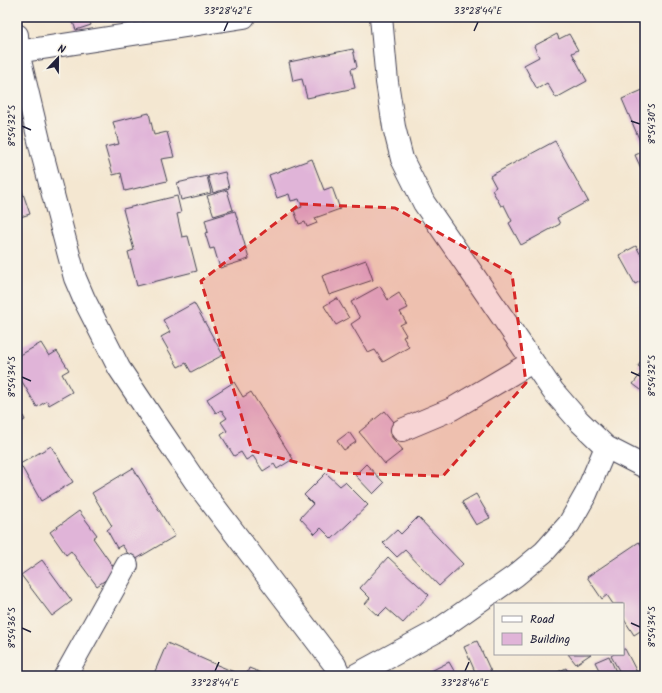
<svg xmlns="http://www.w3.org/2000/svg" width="662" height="693" viewBox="0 0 662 693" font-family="Kalam,sans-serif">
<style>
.building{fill:#e0b4d8}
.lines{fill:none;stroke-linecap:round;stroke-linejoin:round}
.street-casing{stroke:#424052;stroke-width:24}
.street{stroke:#fff;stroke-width:22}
.marked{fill:#d62828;fill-opacity:0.2;stroke:#d62828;stroke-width:3;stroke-dasharray:8 5;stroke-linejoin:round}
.ticks{fill:none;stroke:#22223b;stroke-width:1.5}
.neatline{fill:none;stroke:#22223b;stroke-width:1.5}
.ticks-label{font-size:10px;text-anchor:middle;fill:#22223b}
</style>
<rect width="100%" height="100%" fill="#f7f3e8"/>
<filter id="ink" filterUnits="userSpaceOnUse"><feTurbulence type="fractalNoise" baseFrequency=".025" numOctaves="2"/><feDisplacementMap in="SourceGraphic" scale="8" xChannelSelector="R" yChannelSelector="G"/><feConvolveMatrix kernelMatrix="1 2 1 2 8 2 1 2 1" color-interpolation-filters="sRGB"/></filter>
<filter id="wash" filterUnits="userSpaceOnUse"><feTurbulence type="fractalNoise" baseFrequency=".012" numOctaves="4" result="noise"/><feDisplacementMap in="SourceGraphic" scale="16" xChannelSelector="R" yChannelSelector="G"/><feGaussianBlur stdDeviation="0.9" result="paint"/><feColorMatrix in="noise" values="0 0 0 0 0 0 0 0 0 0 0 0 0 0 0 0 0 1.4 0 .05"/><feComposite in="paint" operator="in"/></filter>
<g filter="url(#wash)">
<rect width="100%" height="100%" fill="#f4e7d1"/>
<g id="blocks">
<g class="building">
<polygon points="71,17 88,17 91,25 76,30"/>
<polygon points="557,34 559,39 569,34 578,50 572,53 587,81 556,98 547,83 537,89 524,65 539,57 534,46"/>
<polygon points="353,49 357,67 351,69 355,88 307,98 302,79 293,81 289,62"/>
<polygon points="645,89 645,147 643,148 622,99"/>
<polygon points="149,113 154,135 167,132 174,157 161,159 167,181 125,191 121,173 113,175 105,147 119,144 113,122"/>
<polygon points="555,141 588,201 557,218 560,224 521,245 509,223 512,221 504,205 501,206 492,190 496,187 490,176"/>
<polygon points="645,151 645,177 635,155"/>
<polygon points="312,159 324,190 332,187 340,209 315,218 317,223 307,227 305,222 299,224 294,210 302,207 299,199 291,201 289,194 277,198 269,175"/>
<polygon points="225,172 229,188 213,193 208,176"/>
<polygon points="17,176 30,214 17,218"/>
<polygon points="207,176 211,193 181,200 177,183"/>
<polygon points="227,190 233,210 214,216 207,196"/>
<polygon points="177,196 181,213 177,214 182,237 188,236 197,271 137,286 128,252 134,250 123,209"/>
<polygon points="235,211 249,259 220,268 214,248 210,249 205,233 208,232 205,220"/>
<polygon points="636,246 645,263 645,279 635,284 619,255"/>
<polygon points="366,260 373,280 329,295 322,276"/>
<polygon points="380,286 388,300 399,293 408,308 400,312 406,322 400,325 406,335 403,337 409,347 383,362 375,350 368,353 351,324 360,318 351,302"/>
<polygon points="337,298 349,318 336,325 324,306"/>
<polygon points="194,303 223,355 191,372 186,363 178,367 161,337 170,332 163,320"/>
<polygon points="41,343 49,356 57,351 69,370 62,374 72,392 49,405 47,401 37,407 17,373 17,357"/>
<polygon points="645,356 645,393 633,384 644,370 638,366"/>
<polygon points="234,382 243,397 251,392 293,459 277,469 274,464 263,471 253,456 246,460 241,452 234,456 221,435 227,431 221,422 227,418 221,410 216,413 207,399"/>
<polygon points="17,403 25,420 17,424"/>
<polygon points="385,411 398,427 389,434 403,450 385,464 359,432"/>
<polygon points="349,432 356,442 344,450 337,441"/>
<polygon points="51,446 73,482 41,501 20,464"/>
<polygon points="366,464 384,483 373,494 355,475"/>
<polygon points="133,468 175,536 133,561 122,545 117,548 107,530 112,526 92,493"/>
<polygon points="326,473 340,486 345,482 368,505 332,539 321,528 315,534 300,518 313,504 304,495"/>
<polygon points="476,494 490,518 476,525 462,502"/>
<polygon points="79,511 97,535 93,538 117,572 97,586 71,551 66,555 50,532"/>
<polygon points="418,517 463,564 439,586 405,550 397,557 383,543 397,530 401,534"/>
<polygon points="639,542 645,550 645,628 634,635 623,618 623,604 613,604 607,595 602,599 587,577"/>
<polygon points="388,557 429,595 403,623 386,608 378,616 365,604 370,598 360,588"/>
<polygon points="42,560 72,601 52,616 21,575"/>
<polygon points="477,641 493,676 477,676 464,647"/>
<polygon points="167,643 210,662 244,676 153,676"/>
<polygon points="623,649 625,649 639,676 622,676 611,656 614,654 623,654"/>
<polygon points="568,654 591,654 576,664"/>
<polygon points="609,656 618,676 602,676 595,662"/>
<polygon points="449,662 457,676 433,676 431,671"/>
<polygon points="249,668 269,676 246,676"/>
<polygon points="566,668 570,676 555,676 554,674"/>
</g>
</g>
</g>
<g filter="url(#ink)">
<use href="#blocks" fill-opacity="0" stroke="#424052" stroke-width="1"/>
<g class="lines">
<defs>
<g id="street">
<polyline points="381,17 387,82 394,127 402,159 424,203 553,391 579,421 606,447 645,467"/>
<polyline points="17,35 18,52 42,153 75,278 84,299 119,368 151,416 195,481 335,665 340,676"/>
<polyline points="17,52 244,17"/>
<polyline points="402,430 452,409 532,362"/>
<polyline points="65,676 127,565"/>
<polyline points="354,676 437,631 515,576 544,552 569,524 586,494 606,447"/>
</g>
</defs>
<use href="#street" class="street-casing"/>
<use href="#street" class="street"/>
</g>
</g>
<path class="marked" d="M300,204l95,4 117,66 14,109 -83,93 -104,-3 -87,-22 -51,-170z"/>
<path class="ticks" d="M224,31l4,-9M474,31l4,-9M631,121l9,3M22,126l9,4M631,372l9,4M22,377l9,4M631,623l9,4M22,628l9,4M215,671l4,-9M465,671l4,-9"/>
<rect width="662" height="693" fill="none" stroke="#f7f3e8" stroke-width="44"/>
<rect x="494" y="603" width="130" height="52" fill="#f7f3e8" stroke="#a29fa3"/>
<rect x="502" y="616" width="20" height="6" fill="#ffffff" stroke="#a29fa3"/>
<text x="530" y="623" font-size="12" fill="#22223b">Road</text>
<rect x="502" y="633" width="20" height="12" fill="#e0b4d8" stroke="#a29fa3"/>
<text x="530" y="643" font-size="12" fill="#22223b">Building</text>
<g transform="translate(58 58) rotate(22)" stroke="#f7f3e8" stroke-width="3" paint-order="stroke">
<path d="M0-3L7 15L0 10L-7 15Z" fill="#22223b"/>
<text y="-6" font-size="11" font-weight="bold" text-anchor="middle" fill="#22223b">N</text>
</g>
<rect x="22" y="22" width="618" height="649" class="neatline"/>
<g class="ticks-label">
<text x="228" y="14">33°28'42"E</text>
<text x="478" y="14">33°28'44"E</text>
<text transform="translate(651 124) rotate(-90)" y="4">8°54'30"S</text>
<text transform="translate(11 126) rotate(-90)" y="4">8°54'32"S</text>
<text transform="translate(651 376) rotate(-90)" y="4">8°54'32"S</text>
<text transform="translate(11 377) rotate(-90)" y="4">8°54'34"S</text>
<text transform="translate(651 627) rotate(-90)" y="4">8°54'34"S</text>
<text transform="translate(11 628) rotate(-90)" y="4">8°54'36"S</text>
<text x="215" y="686">33°28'44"E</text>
<text x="465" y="686">33°28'46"E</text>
</g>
</svg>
